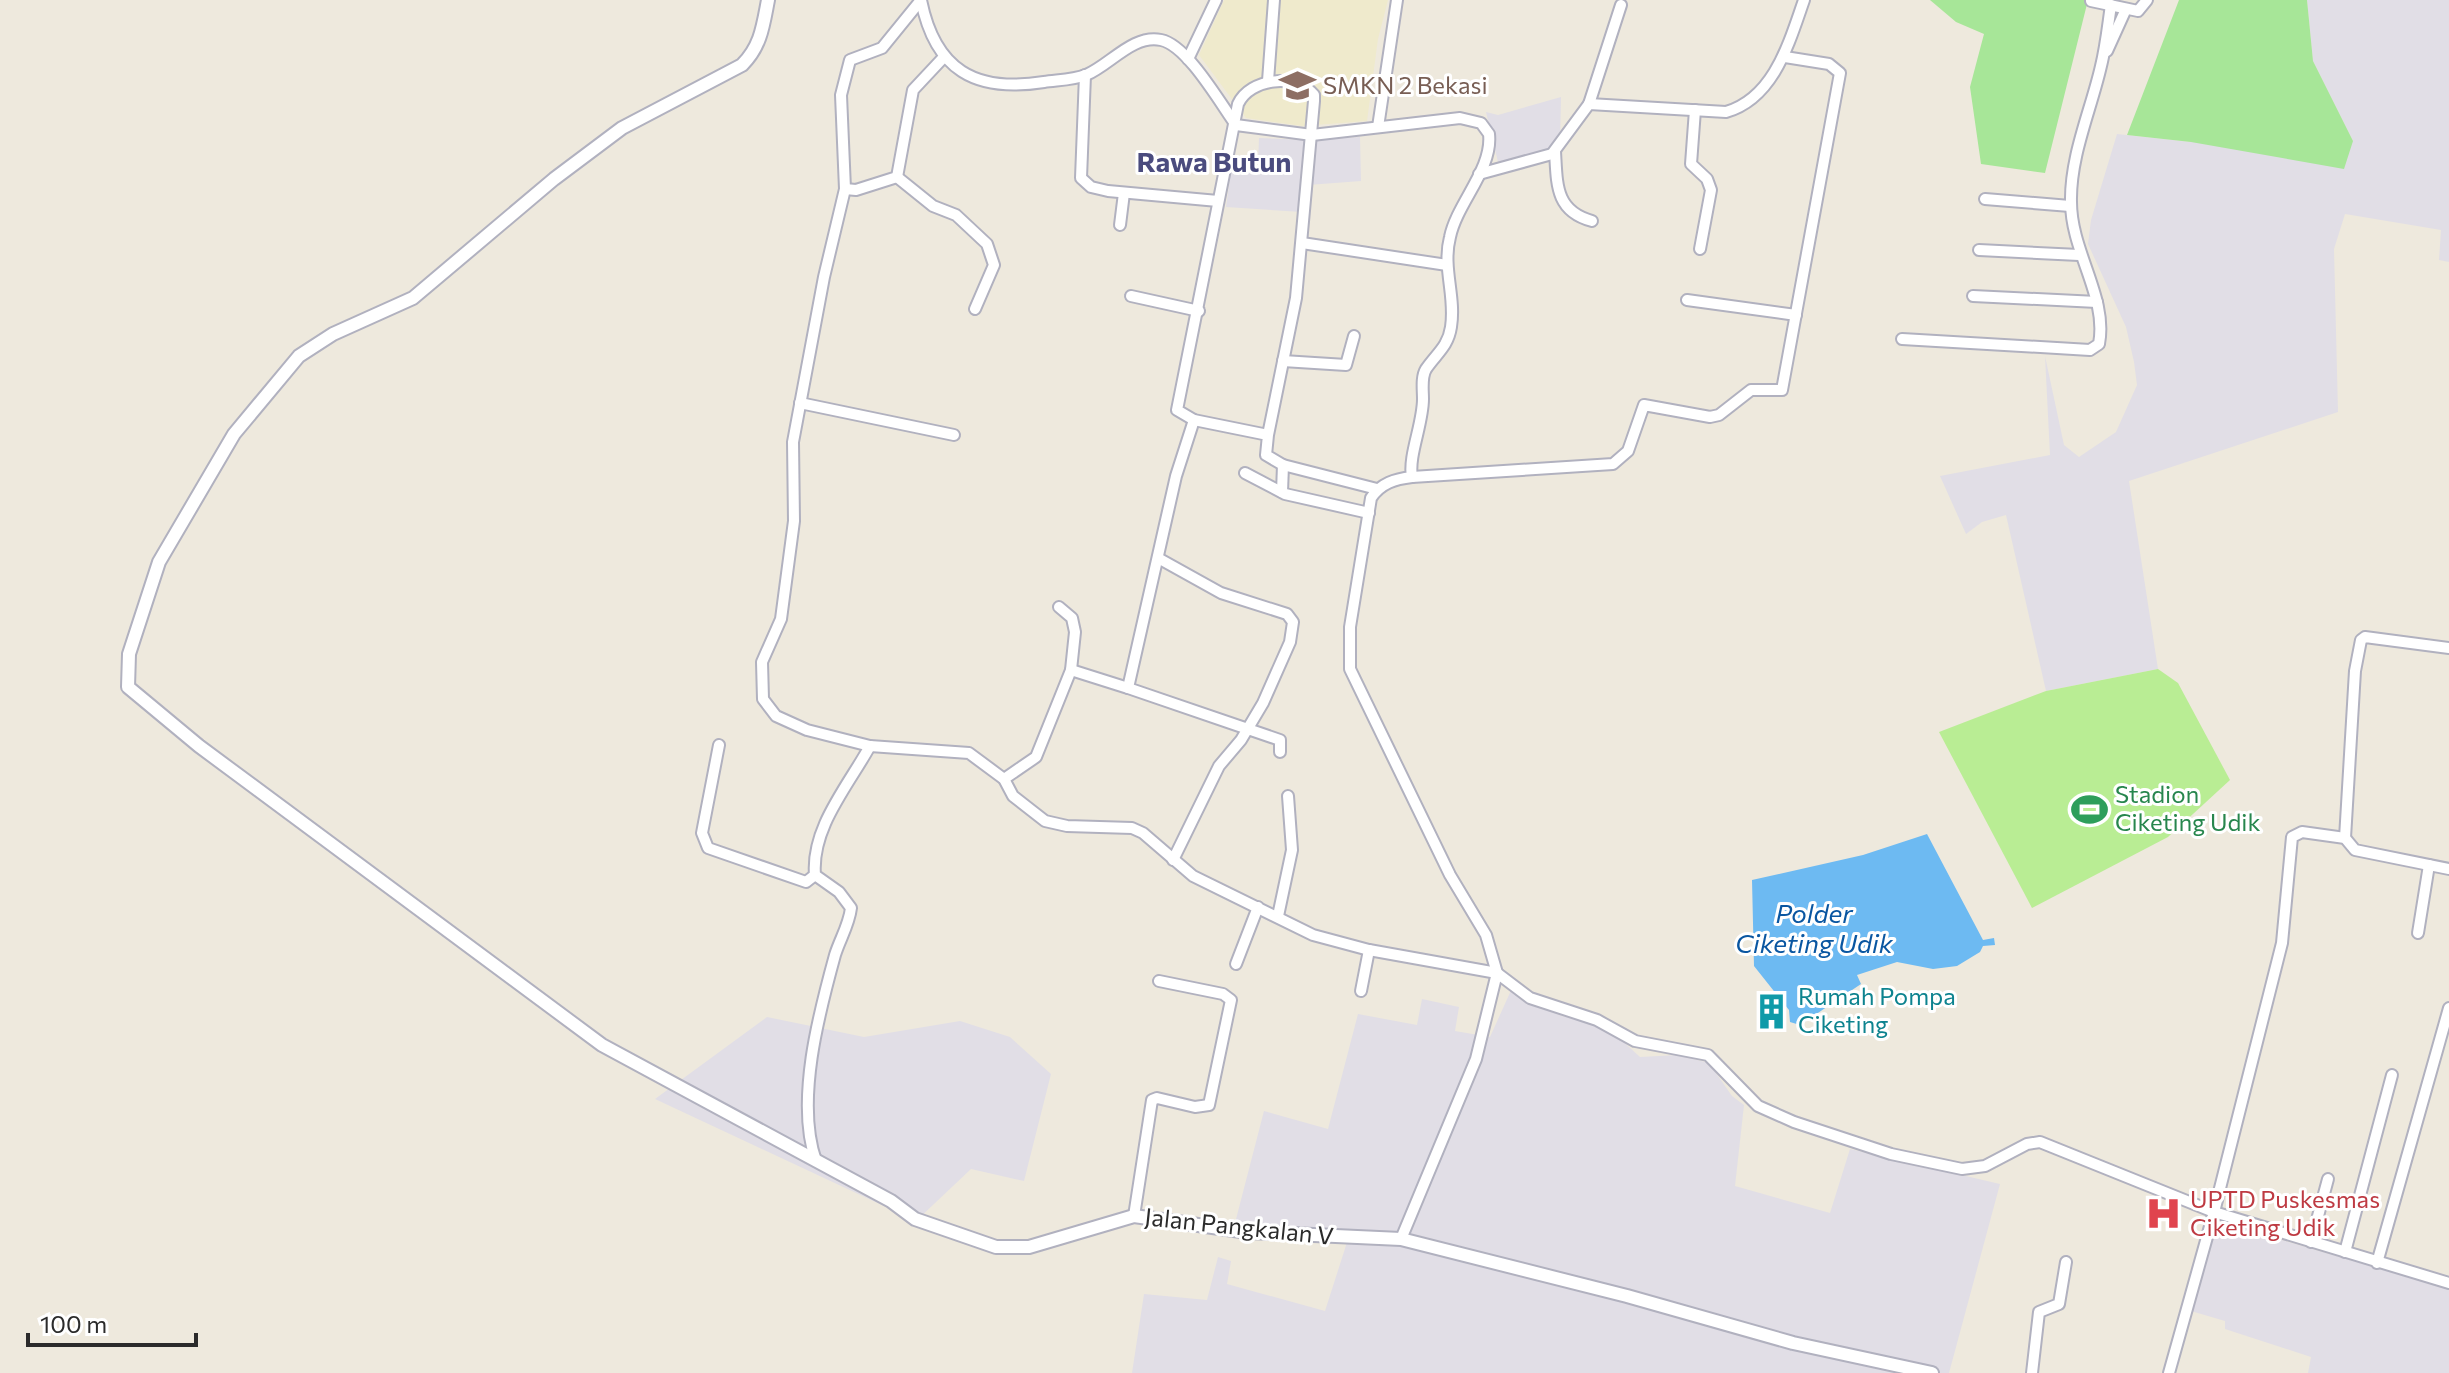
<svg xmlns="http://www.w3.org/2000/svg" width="2449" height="1373" viewBox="0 0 2449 1373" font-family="Commissioner,sans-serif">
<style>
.industrial{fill:#e1dee6}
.education{fill:#efeacc}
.green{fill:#a7e698}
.pitch{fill:#b9ed94}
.water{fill:#6dbaf2}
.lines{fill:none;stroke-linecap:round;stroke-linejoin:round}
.minor-casing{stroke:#b1b1bf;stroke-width:14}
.tertiary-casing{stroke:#b1b1bf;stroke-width:16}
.minor{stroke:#fff;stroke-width:10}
.tertiary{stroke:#fff;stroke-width:12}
.labels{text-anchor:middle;stroke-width:6;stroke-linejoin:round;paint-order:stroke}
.education-label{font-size:24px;fill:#785e54;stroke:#fff;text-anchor:start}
.leisure-label{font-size:24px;fill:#27864d;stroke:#fff;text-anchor:start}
.culture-label{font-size:24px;fill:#0d838f;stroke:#fff;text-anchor:start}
.health-label{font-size:24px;fill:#be3a42;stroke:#fff;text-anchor:start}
.street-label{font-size:24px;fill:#2b2b2b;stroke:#fff}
.water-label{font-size:26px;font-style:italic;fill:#0956a1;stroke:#fff}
.quarter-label{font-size:28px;font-weight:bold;fill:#4a4b7e;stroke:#fff}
</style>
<rect width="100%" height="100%" fill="#eee9dd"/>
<g class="industrial">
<polygon points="2307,0 2449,0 2449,262 2439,260 2441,230 2345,214 2334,249 2338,412 2129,481 2158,669 2046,691 2006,515 1982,522 1966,534 1940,476 2050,455 2045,356 2064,445 2079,457 2116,432 2137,385 2134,362 2126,327 2088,244 2091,220 2117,134 2191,142 2353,141 2313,61"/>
<polygon points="1561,97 1560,145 1499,166 1486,112 1498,115"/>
<polygon points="1360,137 1361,181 1308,185 1302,212 1226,207 1232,163 1258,166 1259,138 1309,140"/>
<polygon points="1513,986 1562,1016 1605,1025 1640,1057 1678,1055 1709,1063 1732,1096 1744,1105 1735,1186 1830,1213 1850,1149 2000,1184 1949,1373 1132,1373 1144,1294 1207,1300 1218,1257 1231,1261 1227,1284 1325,1311 1350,1233 1330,1236 1235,1223 1264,1111 1328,1129 1358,1014 1417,1025 1422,999 1459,1007 1455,1031 1490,1037"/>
<polygon points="767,1017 864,1037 960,1021 1010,1037 1051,1074 1024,1181 971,1169 916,1221 655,1099"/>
<polygon points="2217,1221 2449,1289 2449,1373 2308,1373 2311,1357 2225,1329 2225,1321 2191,1311"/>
</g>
<polygon class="education" points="1224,0 1388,0 1378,39 1367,121 1302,126 1246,118 1199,55"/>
<g class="green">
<polygon points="1930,0 2088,0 2045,173 1981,164 1970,87 1984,34 1956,22"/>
<polygon points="2179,0 2307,0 2313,61 2353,141 2344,169 2191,142 2127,135"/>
</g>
<polygon class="pitch" points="2158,669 2178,683 2230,780 2168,837 2032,908 1939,732 2046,691"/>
<polygon class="water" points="1927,834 1983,940 1994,938 1995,945 1983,946 1980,952 1957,966 1933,969 1897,962 1857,975 1861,984 1800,1025 1790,1022 1789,1010 1754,966 1752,880 1863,855"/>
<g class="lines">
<defs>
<g id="minor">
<polyline points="921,0 882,48 850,60 841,95 845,189 824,277 793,442 794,521 781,619 762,662 763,699 776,716 807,730 870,746 969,753 1004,779 1013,796 1045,821 1067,826 1132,828 1143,833 1193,876 1313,935 1369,950 1497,973 1530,998 1597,1020 1635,1041 1708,1055 1758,1106 1794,1122 1891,1154 1962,1169 1985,1166 2027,1144 2040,1142 2214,1212 2449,1283"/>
<path d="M921,0c14,70 54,93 123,82 13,-2 29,-2 42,-7 24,-10 47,-41 75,-35 26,5 59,63 75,85l76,10 148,-17 21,5 8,11c4,35 -32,69 -39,103 -8,31 6,59 1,90 -3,20 -15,27 -25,42 -5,8 -3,21 -3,30 0,25 -15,57 -11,78 -17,2 -31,6 -41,21l-21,129v42l100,206 36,60 11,38 -21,86 -75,180"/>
<polyline points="2091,1 2138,11 2147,0"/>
<polyline points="2107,51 2126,9"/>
<polyline points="1188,59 1216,0"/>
<polyline points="1085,75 1081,178 1091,187 1108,191 1218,201"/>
<polyline points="1268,81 1274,0"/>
<polyline points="1589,104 1621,5"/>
<polyline points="1695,110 1691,164 1707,179 1711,190 1700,249"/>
<polyline points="1378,127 1397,0"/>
<path d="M1555,151c2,33 0,60 37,70"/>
<path d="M1479,174l73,-20 37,-50 137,8c48,-14 63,-69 78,-112"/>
<polyline points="897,177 933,206 956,215 987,244 994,265 975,309"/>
<polyline points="845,189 856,190 897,177 913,90 943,58"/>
<polyline points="1985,199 2070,206"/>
<polyline points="1120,225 1124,193"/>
<polyline points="1302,243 1447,265"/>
<polyline points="1979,250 2079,255"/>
<polyline points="1131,296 1199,311"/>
<polyline points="1973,296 2097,302"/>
<polyline points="1687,300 1796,315"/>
<path d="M1902,339l188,11 9,-6c9,-47 -28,-92 -28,-142 -1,-46 20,-92 30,-136 5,-20 7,-41 10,-61"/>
<polyline points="1283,361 1346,365 1354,336"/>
<polyline points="800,403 954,435"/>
<polyline points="1194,420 1176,476 1128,688 1280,740 1280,752"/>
<path d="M1268,435l28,-137 18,-197v-6c-18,-22 -64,-17 -76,9l-61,306 17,10 74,15 -2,20 17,10 94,24"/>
<polyline points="1245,473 1285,494 1369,513"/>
<polyline points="1412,477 1613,464 1628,451 1644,405 1710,417 1719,415 1751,390 1782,390 1840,73 1829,64 1785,57"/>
<polyline points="1282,492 1283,465"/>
<polyline points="1158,558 1221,593 1287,614 1293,622 1290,642 1263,703 1241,740 1219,766 1173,860"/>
<polyline points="1071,670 1128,688"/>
<polyline points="719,745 702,833 708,848 806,882 815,875"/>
<polyline points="1004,779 1036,757 1071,670 1075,632 1072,618 1059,607"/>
<polyline points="2345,838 2355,671 2361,640 2365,637 2449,648"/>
<polyline points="1278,916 1292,850 1288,796"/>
<polyline points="2418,933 2429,865"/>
<polyline points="1236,964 1258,907"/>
<polyline points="1361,991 1369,950"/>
<path d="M816,1161c-21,-59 3,-148 19,-206 5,-16 14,-30 16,-47l-12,-16 -24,-17c-4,-47 33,-89 55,-129"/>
<polyline points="1134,1216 1152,1100 1157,1098 1195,1107 1209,1105 1231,1000 1223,994 1159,981"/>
<polyline points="2311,1242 2328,1179"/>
<polyline points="2345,1252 2392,1075"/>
<polyline points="2377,1263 2449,1008"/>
<polyline points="2032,1373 2039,1312 2059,1304 2066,1262"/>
<polyline points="2169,1373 2214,1212 2282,943 2292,837 2302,832 2345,838 2355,850 2449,869"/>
</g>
<path id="tertiary" d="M768,0c-5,26 -7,46 -26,65l-120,63 -68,51 -141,119 -80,36 -34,22 -65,78 -75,128 -30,92 -1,33 71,59 403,299 289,156 24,18 81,28h33l105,-31 114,16 153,7 226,57 166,47 139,30"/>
</defs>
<use href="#minor" class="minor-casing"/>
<use href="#tertiary" class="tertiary-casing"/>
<use href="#minor" class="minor"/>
<use href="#tertiary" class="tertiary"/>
</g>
<defs>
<symbol id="school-bare" viewBox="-9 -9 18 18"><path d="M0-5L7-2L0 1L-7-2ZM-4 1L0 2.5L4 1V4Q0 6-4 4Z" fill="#8d6e63" stroke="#fff" stroke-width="2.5" paint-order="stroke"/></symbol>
<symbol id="stadium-bare" viewBox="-9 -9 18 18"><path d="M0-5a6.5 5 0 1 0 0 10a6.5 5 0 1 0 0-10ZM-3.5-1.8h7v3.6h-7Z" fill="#2e9e5b" stroke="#fff" stroke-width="2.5" paint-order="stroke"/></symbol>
<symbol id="building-bare" viewBox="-9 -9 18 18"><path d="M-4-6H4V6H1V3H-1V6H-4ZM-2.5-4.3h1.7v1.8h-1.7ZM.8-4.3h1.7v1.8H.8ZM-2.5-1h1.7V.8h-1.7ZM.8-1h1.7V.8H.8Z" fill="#0f9aa8" stroke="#fff" stroke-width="2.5" paint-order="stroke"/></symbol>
<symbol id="hospital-bare" viewBox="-9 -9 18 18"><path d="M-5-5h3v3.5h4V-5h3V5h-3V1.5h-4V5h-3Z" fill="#e0444e" stroke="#fff" stroke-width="2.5" paint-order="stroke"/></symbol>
</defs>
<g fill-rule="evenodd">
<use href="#school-bare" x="1272" y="60" width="51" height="51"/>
<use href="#stadium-bare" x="2064" y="784" width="51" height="51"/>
<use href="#building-bare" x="1746" y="986" width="51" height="51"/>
<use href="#hospital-bare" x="2138" y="1188" width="51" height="51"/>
</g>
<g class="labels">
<g class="education-label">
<text x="1323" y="94">SMKN 2 Bekasi</text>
</g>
<g class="leisure-label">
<text x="2115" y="803">Stadion<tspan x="2115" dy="28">Ciketing Udik</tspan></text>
</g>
<g class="culture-label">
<text x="1798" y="1005">Rumah Pompa<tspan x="1798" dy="28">Ciketing</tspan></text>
</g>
<g class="health-label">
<text x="2190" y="1208">UPTD Puskesmas<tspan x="2190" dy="28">Ciketing Udik</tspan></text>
</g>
<g class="street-label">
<text transform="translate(1239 1227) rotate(6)" y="8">Jalan Pangkalan V</text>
</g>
<g class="water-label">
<text x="1814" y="923">Polder<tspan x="1814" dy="30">Ciketing Udik</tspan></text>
</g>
<g class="quarter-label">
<text x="1214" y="172">Rawa Butun</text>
</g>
</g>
<path d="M28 1333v12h168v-12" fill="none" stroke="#2b2b2b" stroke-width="4"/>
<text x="40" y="1333" font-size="24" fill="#2b2b2b" stroke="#ffffff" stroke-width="6" paint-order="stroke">100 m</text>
</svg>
